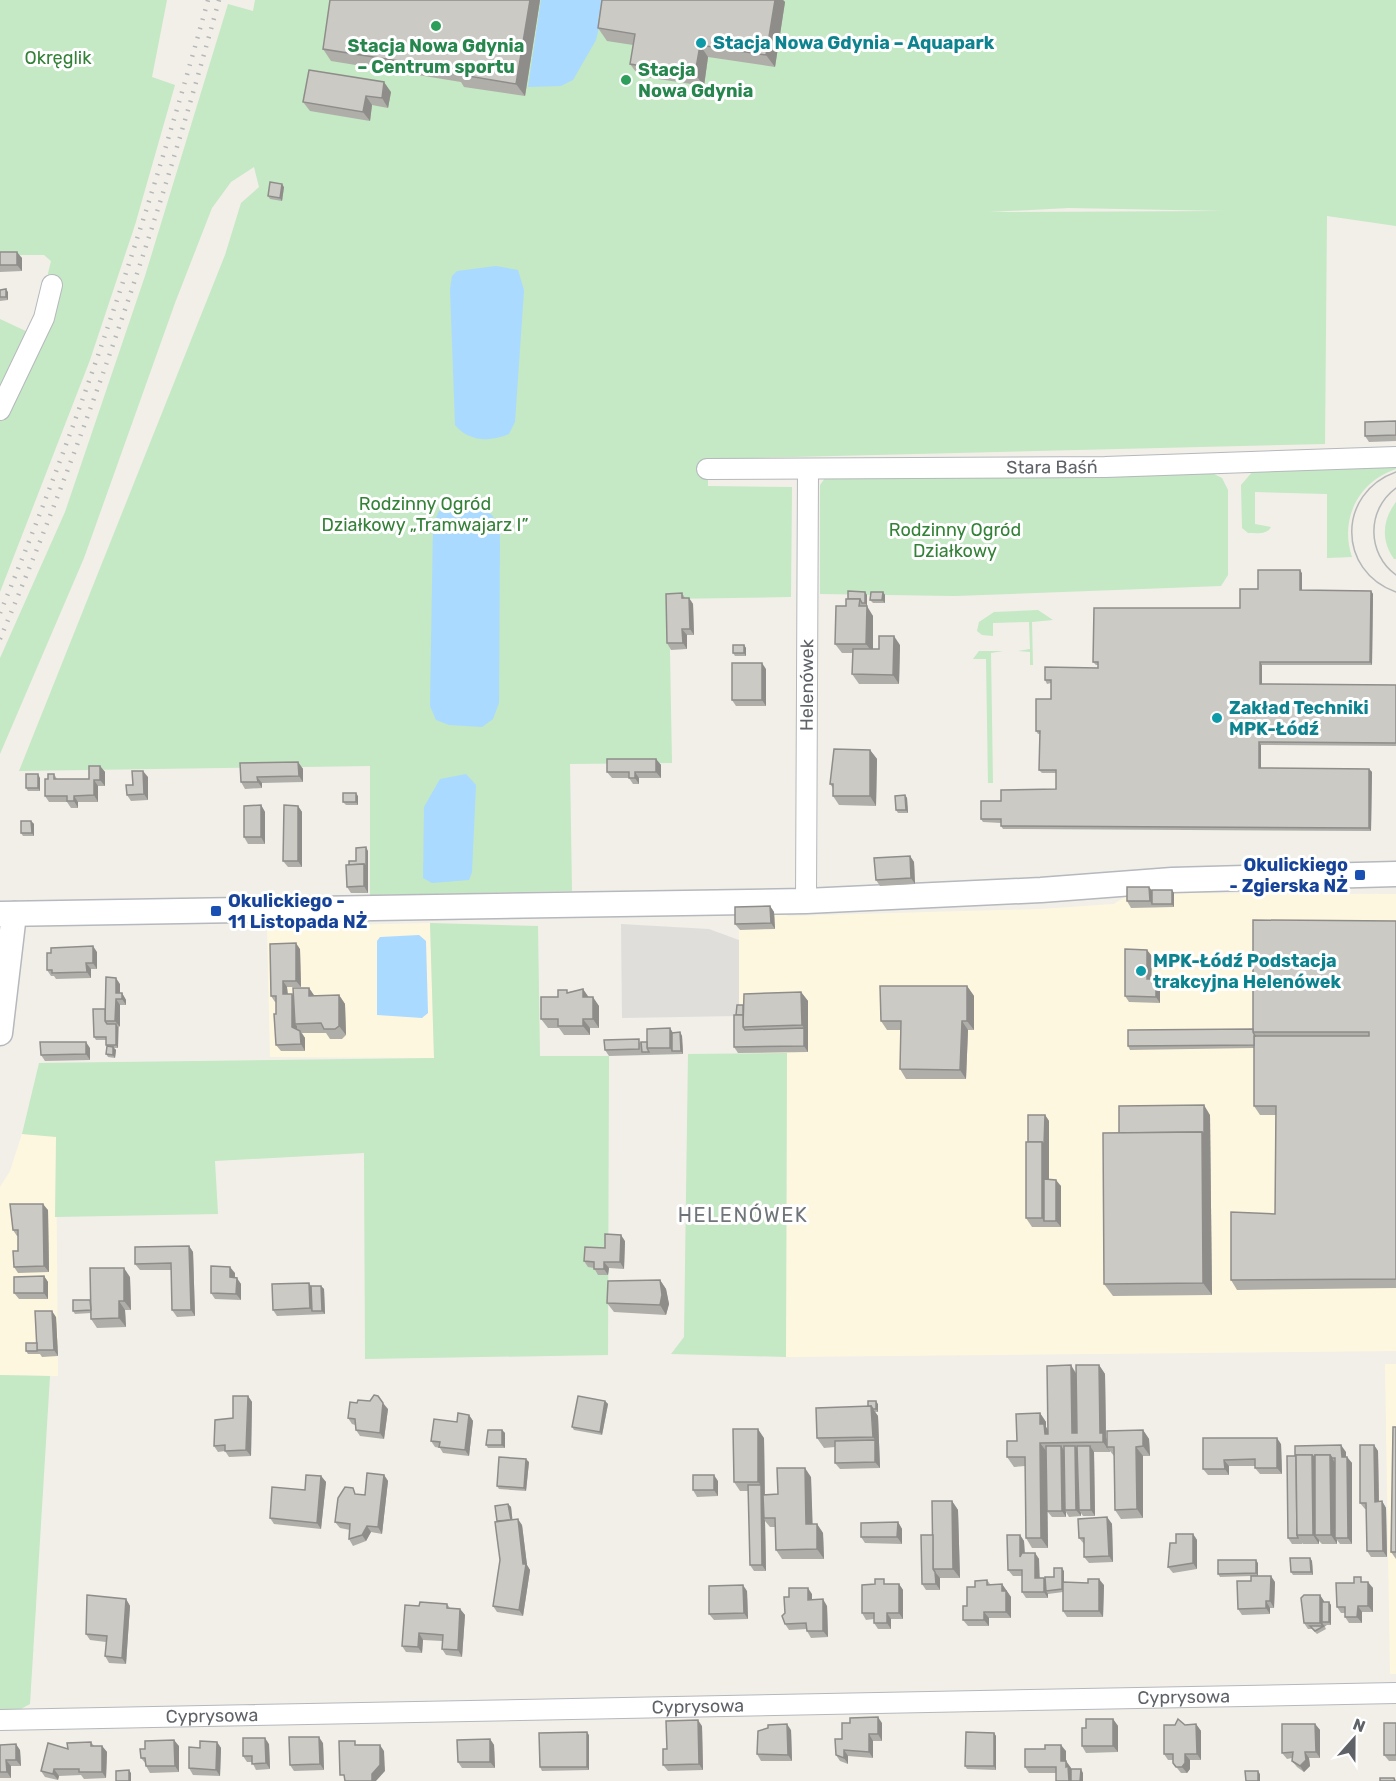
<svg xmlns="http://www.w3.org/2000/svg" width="1396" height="1781" viewBox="0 0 1396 1781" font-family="Rubik,sans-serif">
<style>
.commercial{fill:#fef7e0}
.industrial{fill:#e0deda}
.green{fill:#c5e8c5;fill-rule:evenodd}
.water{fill:#aadaff}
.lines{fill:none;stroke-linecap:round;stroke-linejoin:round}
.minor-casing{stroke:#b5b8bc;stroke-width:22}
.tertiary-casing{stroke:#b5b8bc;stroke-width:27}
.minor{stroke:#fff;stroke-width:20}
.tertiary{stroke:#fff;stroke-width:24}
.tram{stroke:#b6b7b8;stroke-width:1.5}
.rail{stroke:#b6b7b8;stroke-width:4.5;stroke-dasharray:1.5 8;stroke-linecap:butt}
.wall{fill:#afaea9}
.shaded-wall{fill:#8f8d8a}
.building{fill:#cccac5;stroke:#8f8d8a;stroke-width:1.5}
.leisure-dot{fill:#2e9e5b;stroke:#fff;stroke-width:2}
.culture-dot{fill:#0f9aa8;stroke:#fff;stroke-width:2}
.transit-dot{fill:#1a4fb4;stroke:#fff;stroke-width:2}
.labels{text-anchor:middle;stroke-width:6;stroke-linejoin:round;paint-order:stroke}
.culture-label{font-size:18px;font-weight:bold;fill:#0d838f;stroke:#fff;text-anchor:start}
.leisure-label{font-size:18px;font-weight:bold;fill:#27864d;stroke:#fff}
.park-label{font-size:18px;fill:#348238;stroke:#fff}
.street-label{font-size:18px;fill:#5f6368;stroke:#fff}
.transit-label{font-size:18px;font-weight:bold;fill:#164399;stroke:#fff;text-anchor:end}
.neighbourhood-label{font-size:20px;letter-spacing:1.5px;fill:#70757a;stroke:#fff}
</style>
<rect width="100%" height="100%" fill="#f1efe8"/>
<g class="commercial">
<polygon points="1131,893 1396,894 1396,1351 786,1357 787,1053 738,1053 739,913 774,912 789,916 1040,909 1114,904"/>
<polygon points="430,923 434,1058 270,1057 267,927"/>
<polygon points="22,1134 56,1136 58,1376 0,1375 0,1187 10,1171"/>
<polygon points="1385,1364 1396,1364 1396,1674 1390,1674"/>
</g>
<polygon class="industrial" points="621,924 709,929 739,940 739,1016 622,1018"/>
<g class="green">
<polygon points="0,0 167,0 152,77 175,85 135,225 90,360 0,592 0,319 30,333 38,315 51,261 44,255 0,255"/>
<path d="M255,0h1141v226l-69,-10 -2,228 -617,15v27l84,1 -1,110 -122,2 3,164 -102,1 2,127 -202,4v-129l-351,5 206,-516 16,-52 18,-16 -5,-20 -23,15 -19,26 -37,95 -91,255 -84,196v-96l65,-146 80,-236 83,-272 25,7zM1069,208l156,3 -236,1z"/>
<path d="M1396,464v5c-37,12 -57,50 -44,88l-25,1v-64l-72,-2v32l16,3c-4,8 -15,6 -23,6l-6,-5 -1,-43 12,-14z"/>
<polygon points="1212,473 1222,478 1228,490 1228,575 1221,586 955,596 820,594 820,485 825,478"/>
<path d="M1396,502v57h-2c-13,-18 -12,-39 2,-57z"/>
<polygon points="1038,610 1053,620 1032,622 1033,665 1030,665 1030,652 1018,651 1030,649 1029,622 993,623 993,636 982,635 977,631 979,622 994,612"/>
<polygon points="979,651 1003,651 991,653 993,783 988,783 986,659 973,659"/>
<polygon points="430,923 538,926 540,1056 609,1056 608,1355 365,1359 364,1153 215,1161 218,1214 55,1217 56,1137 22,1134 39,1063 434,1058"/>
<polygon points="787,1053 786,1357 671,1354 684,1337 688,1054"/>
<polygon points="0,1375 50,1376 30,1704 19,1710 0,1710"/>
</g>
<g class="water">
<polygon points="541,0 605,0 603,12 598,17 600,24 596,40 573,80 561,86 528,87"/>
<path d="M496,266l22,4 6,20 -9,132 -6,12c-19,8 -40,8 -54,-9l-5,-136 2,-13 5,-5z"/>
<polygon points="476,505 492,515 500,528 499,703 493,719 482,727 449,725 436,720 430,706 433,524 439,511 448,507"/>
<polygon points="466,774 476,785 472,872 469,880 432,883 423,878 424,807 440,779"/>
<polygon points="419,935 426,941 428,1013 422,1018 377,1015 377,941 380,937"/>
</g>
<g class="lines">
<defs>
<g id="minor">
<polyline points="0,410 44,318 52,285"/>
<path id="s1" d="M707,469l398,-2 291,-10"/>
<path id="s2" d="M806,901l2,-432"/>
<path id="s3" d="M0,1720l1396,-27"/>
</g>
<g id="tertiary">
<polyline points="0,914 806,901 1041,890 1172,880 1396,874"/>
<polyline points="0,1033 14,914"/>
</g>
</defs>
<use href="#minor" class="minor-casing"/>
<use href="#tertiary" class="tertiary-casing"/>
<use href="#minor" class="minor"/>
<use href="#tertiary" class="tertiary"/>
<g class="tram">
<path d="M1396,472c-59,21 -59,99 0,120"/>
<path d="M1396,488c-30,22 -29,66 0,87"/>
</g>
<g class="rail">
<path d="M0,613c83,-200 151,-405 208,-613"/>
<path d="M0,639c88,-208 160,-421 219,-639"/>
</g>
</g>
<g class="wall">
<polygon points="330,0 540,0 525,96 464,87 461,82 331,61 323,49"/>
<polygon points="602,0 783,0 785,2 775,67 708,57 704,86 639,76 630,64 633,45 607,41 598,28"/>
<polygon points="391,92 388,108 372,105 370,121 310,111 303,102"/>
<polygon points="284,187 282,201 270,199 268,196"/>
<polygon points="0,252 22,258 22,271 0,272"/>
<polygon points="0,290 8,292 8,300 0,301"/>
<polygon points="1396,421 1396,441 1369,442 1365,436"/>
<polygon points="1302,573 1302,590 1371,591 1373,594 1372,665 1262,665 1262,684 1396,685 1396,746 1261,745 1261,768 1369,769 1372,772 1371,831 1003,829 1001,826 1001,823 983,822 981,819 1001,801 1056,789 1056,773 1042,773 1039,770 1040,734 1038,734 1036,731 1051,699 1051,683 1047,684 1045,680 1098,668 1098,665 1096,665 1093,662 1240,608 1258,589"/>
<polygon points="865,592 867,595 867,606 864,606 873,616 873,649 879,649 900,645 899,684 859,684 852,674 853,653 842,653 835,644 848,599"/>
<polygon points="883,592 885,595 885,603 873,603 870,600"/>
<polygon points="682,593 685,598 689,598 693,604 694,635 687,635 687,649 671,650 667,643"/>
<polygon points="744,645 746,648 746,656 735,656 733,653"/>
<polygon points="766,669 766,706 736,706 732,700"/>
<polygon points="870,750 877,759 876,806 839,805 833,796 833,788 830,784"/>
<polygon points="656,759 661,765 661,778 639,778 639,784 633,784 629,778 612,778 607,772"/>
<polygon points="298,762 303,769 303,782 262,783 262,788 245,789 241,782"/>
<polygon points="100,766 105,772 105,786 98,786 98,802 78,802 78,808 71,808 67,802 49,802 45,796 48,779 54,774 57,779 89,779"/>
<polygon points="148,777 148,800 131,801 127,795"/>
<polygon points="40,778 40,791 28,791 26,788"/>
<polygon points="905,795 907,798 908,813 898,813 896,810"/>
<polygon points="358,796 358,805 346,805 343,802"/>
<polygon points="261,805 265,812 265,844 248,844 244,837"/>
<polygon points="298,806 302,812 302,867 288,867 283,861"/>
<polygon points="31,821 34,824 34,836 23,836 21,833"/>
<polygon points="368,851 368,893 351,893 347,887 349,865 356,861"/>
<polygon points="910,856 914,862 915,884 880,886 876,880"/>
<polygon points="1152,890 1172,890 1174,893 1174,907 1131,908 1127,901"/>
<polygon points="770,906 774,912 775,929 740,930 735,924"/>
<polygon points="1396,921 1396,1288 1237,1290 1231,1280 1275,1214 1276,1115 1260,1115 1254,1106 1254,1048 1130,1050 1128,1046 1253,1029"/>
<polygon points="300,949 301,987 287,987 288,994 292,994 294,997 309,988 314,995 339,995 345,1004 346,1035 342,1039 330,1039 326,1033 302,1033 305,1038 305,1051 281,1051 276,1045 276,1002 275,1002 271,996"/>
<polygon points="97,952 97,969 91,969 91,978 56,979 54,976 51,976 47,970"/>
<polygon points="1152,956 1151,979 1160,985 1160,1003 1129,1002 1125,996"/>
<polygon points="120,984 120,993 122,993 126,1000 126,1005 120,1005 118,1048 114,1048 116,1050 115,1058 108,1057 106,1054 107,1046 106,1045 106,1040 96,1040 94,1037 105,1009"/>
<polygon points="967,986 974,996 974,1030 968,1030 966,1079 906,1079 900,1069 901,1030 887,1030 881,1021"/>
<polygon points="583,989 588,997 599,1006 599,1028 590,1028 590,1035 564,1035 559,1028 548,1028 541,1019 558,997 569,992"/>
<polygon points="801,992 808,1001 808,1052 738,1053 734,1047 743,1005"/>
<polygon points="670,1028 673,1033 680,1032 682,1036 683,1054 609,1056 605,1050 641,1042 647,1042"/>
<polygon points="90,1048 90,1060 45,1061 41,1055"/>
<polygon points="1045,1115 1049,1121 1049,1179 1061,1186 1061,1227 1032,1227 1026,1218 1028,1142"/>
<polygon points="1210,1115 1212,1295 1113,1296 1104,1284 1119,1133"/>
<polygon points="48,1210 49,1272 18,1273 14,1267 18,1251 18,1236 17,1236 13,1230"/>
<polygon points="625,1241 624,1269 609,1268 608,1275 598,1275 594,1268 588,1267 584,1261 605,1248"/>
<polygon points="189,1246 193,1252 195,1316 177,1317 172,1310 171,1270 140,1270 135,1264"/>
<polygon points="235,1273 235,1278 241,1284 241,1300 215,1299 211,1293"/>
<polygon points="44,1276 48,1282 48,1299 19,1299 14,1293"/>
<polygon points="130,1277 131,1310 125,1310 126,1327 97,1328 91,1319 91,1313 75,1314 73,1311"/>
<polygon points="660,1280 666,1289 669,1304 666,1315 614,1312 607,1303"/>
<polygon points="311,1286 321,1286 324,1289 325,1314 277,1316 273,1310"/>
<polygon points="56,1317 58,1356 42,1357 40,1354 28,1354 26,1351 37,1343"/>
<polygon points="1099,1365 1105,1374 1106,1438 1143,1430 1149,1439 1150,1456 1143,1456 1143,1518 1121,1519 1115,1510 1114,1456 1110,1451 1110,1452 1094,1452 1095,1516 1083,1516 1081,1513 1081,1516 1069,1517 1066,1512 1066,1517 1052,1517 1047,1511 1048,1548 1032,1548 1026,1538 1025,1466 1014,1467 1007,1457 1040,1413 1046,1422 1046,1427 1048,1430 1076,1372"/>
<polygon points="248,1396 252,1402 251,1456 229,1457 225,1451 218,1452 214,1446"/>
<polygon points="605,1401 608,1404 602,1435 574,1430 572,1427"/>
<polygon points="878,1404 878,1412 875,1412 878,1416 880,1468 840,1469 835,1463 835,1447 824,1448 817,1438 868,1407"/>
<polygon points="388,1409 384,1439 360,1436 356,1430 355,1425 352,1424 348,1418"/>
<polygon points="469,1415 473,1421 469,1456 443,1453 440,1448 435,1447 431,1441 457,1422"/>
<polygon points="1396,1427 1396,1559 1391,1552"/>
<polygon points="502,1430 505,1433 505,1448 488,1448 486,1445"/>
<polygon points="764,1438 765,1494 778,1494 811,1477 812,1524 817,1524 823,1533 824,1559 782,1559 776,1550 775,1527 770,1527 765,1521 766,1571 754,1571 750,1565 748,1491 740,1491 734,1482"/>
<polygon points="1203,1438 1281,1444 1282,1474 1260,1474 1255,1468 1255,1466 1229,1466 1229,1475 1208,1475 1203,1469"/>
<polygon points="1374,1445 1378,1451 1379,1501 1382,1501 1386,1508 1387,1557 1371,1557 1367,1551 1366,1509 1365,1509 1360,1503"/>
<polygon points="1346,1452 1346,1457 1347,1457 1352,1463 1352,1544 1340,1544 1337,1540 1337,1544 1322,1544 1319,1541 1319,1544 1303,1544 1302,1543 1302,1544 1292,1544 1288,1538 1295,1456"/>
<polygon points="529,1462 526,1491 499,1489 497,1486"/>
<polygon points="384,1475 388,1481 382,1534 371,1532 366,1541 353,1546 349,1539 350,1530 340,1528 335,1522 357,1494 365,1495"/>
<polygon points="321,1476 326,1482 321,1529 274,1524 270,1518"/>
<polygon points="718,1481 718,1496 697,1497 693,1490"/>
<polygon points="952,1501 958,1510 960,1578 940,1578 940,1590 926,1590 922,1584 933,1535"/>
<polygon points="508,1504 511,1507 512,1520 522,1525 527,1565 530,1570 523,1616 497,1612 493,1606"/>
<polygon points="1107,1517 1112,1524 1113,1562 1089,1563 1084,1557 1084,1544 1079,1538"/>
<polygon points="898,1522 902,1529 902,1544 865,1543 861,1537"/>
<polygon points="1193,1534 1197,1540 1197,1569 1173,1573 1168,1567"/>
<polygon points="1020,1535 1024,1541 1025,1553 1035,1553 1039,1559 1039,1578 1045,1579 1054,1577 1064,1571 1064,1582 1104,1585 1103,1617 1067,1617 1063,1611 1063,1592 1048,1594 1048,1598 1026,1598 1022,1592 1022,1576 1013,1576 1008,1570"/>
<polygon points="1310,1558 1312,1561 1313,1575 1293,1575 1291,1572"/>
<polygon points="1258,1563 1258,1576 1275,1582 1274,1608 1270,1608 1270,1614 1242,1615 1238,1609 1251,1581 1251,1576 1220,1577 1218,1574"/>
<polygon points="987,1580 990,1584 1002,1584 1011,1597 1011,1618 989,1618 989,1626 968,1626 963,1620 967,1606 975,1587"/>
<polygon points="1364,1582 1373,1588 1373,1612 1362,1612 1362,1623 1349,1623 1345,1617 1345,1613 1341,1613 1337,1607"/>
<polygon points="887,1584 899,1584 903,1590 903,1619 891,1619 891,1629 878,1629 874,1623 874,1619 866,1620 862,1613"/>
<polygon points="747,1591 748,1619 714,1620 709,1614"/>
<polygon points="812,1594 812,1600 827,1606 828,1637 811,1638 807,1631 807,1629 789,1630 785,1624 789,1597"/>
<polygon points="1320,1595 1324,1602 1329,1602 1331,1605 1331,1625 1324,1625 1326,1629 1317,1634 1312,1629 1308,1629 1304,1623"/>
<polygon points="126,1599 130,1606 126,1664 109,1663 105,1656 106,1642 90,1640 86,1634"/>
<polygon points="447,1604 450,1608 460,1609 465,1615 462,1657 446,1655 442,1649 442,1641 423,1640 422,1653 406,1652 402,1646 419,1606"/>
<polygon points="1113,1719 1118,1726 1118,1752 1086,1753 1082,1746 1086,1728"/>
<polygon points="882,1723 882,1741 873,1741 873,1758 848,1756 848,1764 840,1761 836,1755 842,1739"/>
<polygon points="1396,1723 1396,1761 1389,1761 1384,1755"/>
<polygon points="1196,1724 1201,1731 1201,1760 1190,1760 1190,1769 1187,1773 1181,1773 1173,1763 1173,1760 1168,1760 1164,1754 1185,1725"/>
<polygon points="1315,1724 1320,1730 1320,1758 1309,1758 1310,1766 1304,1772 1297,1767 1292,1761 1292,1758 1287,1759 1282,1753"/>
<polygon points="702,1726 703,1770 668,1771 663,1765"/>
<polygon points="791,1730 792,1761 761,1761 757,1754"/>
<polygon points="994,1733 996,1736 996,1770 967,1769 965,1766"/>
<polygon points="589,1735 589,1770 542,1771 540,1767"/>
<polygon points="490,1739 494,1745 495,1768 462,1768 458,1762"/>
<polygon points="91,1742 94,1746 102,1746 107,1752 106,1778 84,1779 81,1775 59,1776 58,1780 45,1777 41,1771 68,1749"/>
<polygon points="217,1742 221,1748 220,1776 193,1775 189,1768 200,1748"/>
<polygon points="323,1743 324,1770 294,1771 290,1765"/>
<polygon points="269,1744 270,1769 256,1770 252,1762 247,1762 243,1756"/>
<polygon points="0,1745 20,1750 21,1766 11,1766 11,1778 0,1778"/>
<polygon points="179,1746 179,1772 150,1773 146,1766 146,1764 141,1758"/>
<polygon points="1066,1751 1066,1761 1071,1768 1071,1769 1083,1773 1083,1781 1056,1781 1056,1773 1029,1773 1025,1767"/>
</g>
<g class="shaded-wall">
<polygon points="530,0 540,0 525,96 516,84"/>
<polygon points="775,0 783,0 785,2 775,67 766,55"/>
<polygon points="700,45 708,57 704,86 695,74"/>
<polygon points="384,82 391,92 388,108 382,98"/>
<polygon points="366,96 372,105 370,121 363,112"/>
<polygon points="282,184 284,187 282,201 280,198"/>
<polygon points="17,252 22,258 22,271 17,265"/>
<polygon points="6,289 8,292 8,300 6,297"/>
<polygon points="1300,570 1302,573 1302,594 1300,590"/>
<polygon points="1371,591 1373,594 1372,665 1370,662"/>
<polygon points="865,592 867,595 867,606 865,603"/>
<polygon points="883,592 885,595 885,603 882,600"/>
<polygon points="689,598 693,604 694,635 690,629"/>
<polygon points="867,606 873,616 873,653 866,644"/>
<polygon points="682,629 687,635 687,649 683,643"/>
<polygon points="894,636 900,645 899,684 893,675"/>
<polygon points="744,645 746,648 746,656 744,653"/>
<polygon points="1260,662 1262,665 1262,687 1260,684"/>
<polygon points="762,663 766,669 766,706 762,700"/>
<polygon points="1259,742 1261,745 1261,771 1259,768"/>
<polygon points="870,750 877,759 876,806 870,796"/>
<polygon points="656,759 661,765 661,778 656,772"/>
<polygon points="298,762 303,769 303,782 299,776"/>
<polygon points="100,766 105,772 105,786 100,780"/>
<polygon points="1369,769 1372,772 1371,831 1369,828"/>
<polygon points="143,771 148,777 148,800 144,794"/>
<polygon points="635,772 639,778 639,784 635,778"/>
<polygon points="38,774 40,778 40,791 38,788"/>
<polygon points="257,777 262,783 262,788 258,782"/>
<polygon points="94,780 98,786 98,802 94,795"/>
<polygon points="356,793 358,796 358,805 356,802"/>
<polygon points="905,795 907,798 908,813 906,810"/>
<polygon points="74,796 78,802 78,808 74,801"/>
<polygon points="261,805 265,812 265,844 261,837"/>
<polygon points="298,806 302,812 302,867 298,861"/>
<polygon points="31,821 34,824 34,836 32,833"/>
<polygon points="366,847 368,851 368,893 364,886 364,864"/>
<polygon points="910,856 914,862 915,884 911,878"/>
<polygon points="1149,887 1154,893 1152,904 1150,901"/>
<polygon points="1172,890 1174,893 1174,907 1172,904"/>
<polygon points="770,906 774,912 775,929 771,923"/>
<polygon points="296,943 300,949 301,987 296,981"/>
<polygon points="93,946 97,952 97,969 93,963"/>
<polygon points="1147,950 1152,956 1151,985 1147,979"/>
<polygon points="86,963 91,969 91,978 87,972"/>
<polygon points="116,978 120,984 120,999 116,993"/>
<polygon points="1156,979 1160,985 1160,1003 1156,997"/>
<polygon points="283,981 287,987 288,1000 283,994"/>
<polygon points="967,986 974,996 974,1030 967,1021"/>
<polygon points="309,988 315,997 309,996"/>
<polygon points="583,989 590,999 583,997"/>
<polygon points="801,992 808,1001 808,1052 804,1046 804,1028 802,1025"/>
<polygon points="122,993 126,1000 126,1005 122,999"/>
<polygon points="292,994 296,1000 295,1024 297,1026 297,1033 292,1027"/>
<polygon points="339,995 345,1004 346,1035 339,1026"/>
<polygon points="593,997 599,1006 599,1028 593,1019"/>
<polygon points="116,999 120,1005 120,1027 115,1021"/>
<polygon points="583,1019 590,1028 590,1035 583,1026"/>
<polygon points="962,1021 968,1030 966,1079 960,1070"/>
<polygon points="116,1024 118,1027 118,1048 116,1045"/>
<polygon points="670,1028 674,1035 672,1051 670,1048"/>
<polygon points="300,1031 305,1038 305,1051 301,1044"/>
<polygon points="680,1032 682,1036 683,1054 681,1051"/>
<polygon points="86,1042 90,1048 90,1060 86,1054"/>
<polygon points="113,1047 116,1050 115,1058 113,1055"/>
<polygon points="1204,1105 1210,1115 1212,1295 1203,1283 1202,1132"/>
<polygon points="1045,1115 1049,1121 1049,1221 1044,1221 1042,1218 1042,1142"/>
<polygon points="1056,1180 1061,1186 1061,1227 1056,1221"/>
<polygon points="43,1204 48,1210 49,1272 44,1266"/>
<polygon points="621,1235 625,1241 624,1269 620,1262"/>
<polygon points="189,1246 193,1252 195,1316 191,1310"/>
<polygon points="604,1262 609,1268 608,1275 604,1269"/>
<polygon points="230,1267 235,1273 235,1284 230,1277"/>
<polygon points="124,1268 130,1277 131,1310 124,1301"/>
<polygon points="44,1276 48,1282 48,1299 44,1293"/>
<polygon points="237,1278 241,1284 241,1300 236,1294"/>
<polygon points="660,1280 666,1289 669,1304 666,1315 660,1305"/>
<polygon points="309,1283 313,1289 312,1311 310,1308"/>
<polygon points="321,1286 324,1289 325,1314 322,1311"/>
<polygon points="119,1301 125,1310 126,1327 119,1318"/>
<polygon points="52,1311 56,1317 58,1356 54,1350"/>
<polygon points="1071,1365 1077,1375 1079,1443 1072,1433"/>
<polygon points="1099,1365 1105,1374 1106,1438 1107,1447 1110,1452 1103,1442 1100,1433"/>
<polygon points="248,1396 252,1402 251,1456 246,1450"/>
<polygon points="605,1401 608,1404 602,1435 600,1432"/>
<polygon points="876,1401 878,1404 878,1412 876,1409"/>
<polygon points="383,1403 388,1409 384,1439 380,1433"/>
<polygon points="871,1406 878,1416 880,1468 875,1462 875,1440 873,1437"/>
<polygon points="1040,1413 1046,1422 1046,1427 1051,1434 1045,1434 1040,1424"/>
<polygon points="469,1415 473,1421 469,1456 465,1450"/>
<polygon points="758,1429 764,1438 765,1518 764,1518 765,1521 766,1571 762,1565 761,1485 758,1482"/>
<polygon points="502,1430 505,1433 505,1448 502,1445"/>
<polygon points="1143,1430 1149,1439 1150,1456 1143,1446"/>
<polygon points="1277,1438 1281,1444 1282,1474 1277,1468"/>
<polygon points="1040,1443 1047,1452 1048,1548 1041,1538"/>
<polygon points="1341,1445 1346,1452 1346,1463 1342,1457"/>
<polygon points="1374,1445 1378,1451 1379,1508 1375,1502"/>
<polygon points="1061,1446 1065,1452 1065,1510 1066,1512 1066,1517 1062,1511"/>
<polygon points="1075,1446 1080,1452 1079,1510 1081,1513 1081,1516 1076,1510"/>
<polygon points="1090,1446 1094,1452 1095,1516 1091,1510"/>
<polygon points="1136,1447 1143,1456 1143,1518 1137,1509"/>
<polygon points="1312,1455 1318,1464 1315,1535 1319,1540 1319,1544 1313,1535"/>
<polygon points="1330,1455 1336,1464 1335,1538 1337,1540 1337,1544 1331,1535"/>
<polygon points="1347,1457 1352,1463 1352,1544 1348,1538"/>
<polygon points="526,1459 529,1462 526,1491 524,1488"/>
<polygon points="1224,1460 1229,1466 1229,1475 1225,1469"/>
<polygon points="805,1468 811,1477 813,1534 806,1524"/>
<polygon points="384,1475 388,1481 382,1534 378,1527"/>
<polygon points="714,1475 718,1481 718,1496 714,1490"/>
<polygon points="321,1476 326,1482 321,1529 317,1523"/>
<polygon points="952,1501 958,1510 960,1578 953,1569"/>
<polygon points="1382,1501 1386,1508 1387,1557 1383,1551"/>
<polygon points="508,1504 511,1507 513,1524 511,1521"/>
<polygon points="1107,1517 1112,1524 1113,1562 1109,1556"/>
<polygon points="518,1519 522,1525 527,1565 530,1570 523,1616 519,1610 523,1564"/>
<polygon points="898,1522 902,1529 902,1544 897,1537"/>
<polygon points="817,1524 823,1533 824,1559 817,1549"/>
<polygon points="367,1526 371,1532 366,1541 362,1535"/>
<polygon points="1193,1534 1197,1540 1197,1569 1193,1563"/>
<polygon points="1020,1535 1024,1541 1025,1563 1020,1557"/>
<polygon points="1035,1553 1039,1559 1040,1584 1035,1578"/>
<polygon points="1310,1558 1312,1561 1313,1575 1311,1572"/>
<polygon points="1256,1560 1258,1563 1258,1576 1256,1573"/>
<polygon points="1062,1568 1064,1571 1064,1592 1062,1589"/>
<polygon points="935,1572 940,1578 940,1590 936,1584"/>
<polygon points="1271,1576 1275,1582 1274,1608 1270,1601"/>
<polygon points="1044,1578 1048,1584 1046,1591 1048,1594 1048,1598 1044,1592"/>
<polygon points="1099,1579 1104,1585 1103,1617 1099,1611"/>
<polygon points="1368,1582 1373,1588 1373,1612 1368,1606"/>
<polygon points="899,1584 903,1590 903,1619 899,1613"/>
<polygon points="1002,1584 1011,1597 1011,1618 1006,1612 1002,1591"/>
<polygon points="743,1585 747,1591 748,1619 744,1613"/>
<polygon points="808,1588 812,1594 812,1606 808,1600"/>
<polygon points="1320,1595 1324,1601 1324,1622 1322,1622 1324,1626 1322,1626 1320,1623"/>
<polygon points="126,1599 130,1606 126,1664 122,1658"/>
<polygon points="823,1599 827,1606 828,1637 823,1631"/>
<polygon points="1266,1601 1270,1608 1270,1614 1266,1608"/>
<polygon points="1329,1602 1331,1605 1331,1625 1329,1622"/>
<polygon points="1358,1606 1362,1612 1362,1623 1357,1617"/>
<polygon points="460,1609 465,1615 462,1657 458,1650"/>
<polygon points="984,1612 989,1618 989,1626 984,1620"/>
<polygon points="887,1613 891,1619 891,1629 887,1623"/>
<polygon points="419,1633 423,1640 422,1653 418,1647"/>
<polygon points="878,1717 882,1723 882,1741 878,1734"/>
<polygon points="1113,1719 1118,1726 1118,1752 1113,1746"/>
<polygon points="698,1720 702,1726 703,1770 699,1764"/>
<polygon points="787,1724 791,1730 792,1761 788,1755"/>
<polygon points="1196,1724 1201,1731 1201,1760 1197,1754"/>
<polygon points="1315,1724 1320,1730 1320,1758 1316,1752"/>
<polygon points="587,1732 589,1735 589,1770 587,1767"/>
<polygon points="994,1733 996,1736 996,1770 994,1766"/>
<polygon points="869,1734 873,1741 873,1758 869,1752"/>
<polygon points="319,1737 323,1743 324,1770 320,1764"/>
<polygon points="265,1738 269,1744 270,1769 266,1763"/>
<polygon points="490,1739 494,1745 495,1768 490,1762"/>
<polygon points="174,1740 179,1746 179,1772 175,1766"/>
<polygon points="217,1742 221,1748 220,1776 216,1770"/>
<polygon points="16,1744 20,1750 21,1766 16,1760"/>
<polygon points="380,1745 384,1751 385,1771 376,1781 372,1781 372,1774"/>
<polygon points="1061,1745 1066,1751 1066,1767 1061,1761"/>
<polygon points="102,1746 107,1752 106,1778 102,1772"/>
<polygon points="844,1750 848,1756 848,1764 844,1758"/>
<polygon points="1305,1752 1309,1758 1310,1766 1304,1772 1300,1766"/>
<polygon points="1185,1754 1190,1760 1190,1769 1187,1773 1182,1767"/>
<polygon points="6,1760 11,1766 11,1778 7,1772"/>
<polygon points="1066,1761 1071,1768 1073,1781 1069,1781"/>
<polygon points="54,1769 59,1776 58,1780 53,1774"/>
<polygon points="1081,1769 1083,1773 1083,1781 1080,1781"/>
<polygon points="129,1770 131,1773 131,1781 129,1781"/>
<polygon points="1258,1771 1260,1774 1260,1781 1258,1781"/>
</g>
<g class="building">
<polygon points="330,0 530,0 516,84 456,74 457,70 323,49"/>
<polygon points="602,0 775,0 766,55 700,45 695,74 630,64 635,34 598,28"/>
<polygon points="309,70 384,82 382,98 366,96 363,112 303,102"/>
<polygon points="270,182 282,184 280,198 268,196"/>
<rect x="0" y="252" width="17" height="13"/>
<polygon points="6,289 6,297 0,297 0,290"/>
<polygon points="1396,421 1396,435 1365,436 1365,422"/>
<polygon points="1258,570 1300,570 1300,590 1371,591 1370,662 1260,662 1260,684 1396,685 1396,743 1259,742 1259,768 1369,769 1369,828 1001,826 1001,819 981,819 981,801 1001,801 1001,790 1056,789 1056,770 1039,770 1040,731 1036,731 1036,699 1051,699 1051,680 1045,680 1045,667 1098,668 1098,662 1093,662 1094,608 1240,608 1240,589 1258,589"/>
<polygon points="848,591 865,592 865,603 862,603 860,599 848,599"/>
<polygon points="871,592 883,592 882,600 870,600"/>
<polygon points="682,593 682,598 689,598 690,629 682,629 683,643 667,643 666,594"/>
<polygon points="846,599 860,599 859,606 867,606 866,644 835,644 836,606 846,606"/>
<polygon points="879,636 894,636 893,675 852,674 853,649 879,649"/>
<rect x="733" y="645" width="11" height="8"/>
<rect x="732" y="663" width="30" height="37"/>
<polygon points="834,749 870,750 870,796 833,796 833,784 830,784"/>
<polygon points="607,759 656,759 656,772 635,772 635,778 629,778 629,772 607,772"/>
<polygon points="298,762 299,776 257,777 258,782 241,782 240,763"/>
<polygon points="89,766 100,766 100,780 94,780 94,795 74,796 74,801 67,801 67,796 45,796 45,779 48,779 48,774 54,774 54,779 89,779"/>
<polygon points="132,771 143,771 144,794 127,795 126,785 133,785"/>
<rect x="26" y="774" width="12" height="14"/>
<rect x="343" y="793" width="13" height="9"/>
<polygon points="905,795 906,810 896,810 895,796"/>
<polygon points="261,805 261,837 244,837 244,806"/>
<polygon points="284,805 298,806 298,861 283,861"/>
<polygon points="21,821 31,821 32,833 21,833"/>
<polygon points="366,847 366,868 364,864 349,865 349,861 356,861 356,848"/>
<polygon points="910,856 911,878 876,880 874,858"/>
<polygon points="364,864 364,886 347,887 346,865"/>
<polygon points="1127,887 1149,887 1150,901 1127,901"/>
<rect x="1152" y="890" width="20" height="14"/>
<polygon points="770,906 771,923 735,924 735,907"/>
<polygon points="1253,920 1396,921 1396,1279 1231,1280 1231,1212 1275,1214 1276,1106 1254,1106 1254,1036 1369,1036 1369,1032 1253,1032"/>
<polygon points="296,943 296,981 283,981 283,994 292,994 292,1027 300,1031 301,1044 276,1045 274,1014 276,1014 276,996 271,996 270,944"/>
<polygon points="93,946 93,963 86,963 87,972 52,973 52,970 47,970 47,953 51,953 51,948"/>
<polygon points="1125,949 1147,950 1147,979 1156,979 1156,997 1125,996"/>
<polygon points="106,977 116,978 116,993 122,993 122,999 116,999 115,1021 105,1021"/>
<polygon points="880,986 967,986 967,1021 962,1021 960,1070 900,1069 901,1021 881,1021"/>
<polygon points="293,988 309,988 309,996 339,995 339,1026 335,1029 324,1029 321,1023 295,1024"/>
<polygon points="583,989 583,997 593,997 593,1019 583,1019 583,1026 558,1026 558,1019 541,1019 541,997 558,997 558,990 567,990 567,993"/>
<polygon points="801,992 802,1025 743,1027 744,994"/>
<polygon points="737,1005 743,1005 743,1015 736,1015"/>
<polygon points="93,1009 105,1009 105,1021 107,1024 116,1024 116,1045 106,1045 106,1037 94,1037"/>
<polygon points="734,1015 743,1015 743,1027 745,1030 804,1028 804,1046 734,1047"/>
<polygon points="670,1028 670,1048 647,1048 647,1029"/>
<polygon points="1253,1029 1253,1032 1255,1036 1254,1036 1254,1045 1128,1046 1128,1030"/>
<polygon points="680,1032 681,1051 672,1051 672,1033"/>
<polygon points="639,1039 639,1049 605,1050 604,1040"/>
<polygon points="40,1042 86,1042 86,1054 41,1055"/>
<polygon points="641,1042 647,1042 647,1048 649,1052 642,1052"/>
<polygon points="107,1046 113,1047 113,1055 106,1054"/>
<polygon points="1204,1105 1204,1135 1202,1132 1119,1133 1119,1106"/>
<polygon points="1028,1115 1045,1115 1044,1145 1042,1142 1028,1142"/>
<polygon points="1202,1132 1203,1283 1104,1284 1103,1133"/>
<rect x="1026" y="1142" width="16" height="76"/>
<polygon points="1044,1179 1056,1180 1056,1221 1044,1221"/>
<polygon points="10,1204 43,1204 44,1266 14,1267 13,1251 18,1251 18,1230 13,1230"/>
<polygon points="605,1234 621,1235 620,1262 604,1262 604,1269 594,1269 594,1262 584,1261 585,1247 605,1248"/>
<polygon points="189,1246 191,1310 172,1310 171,1263 135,1264 135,1247"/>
<polygon points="211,1266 230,1267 230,1277 237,1278 236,1294 211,1293"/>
<polygon points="90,1268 124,1268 124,1301 119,1301 119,1318 91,1319"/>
<polygon points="44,1276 44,1293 14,1293 14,1277"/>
<polygon points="660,1280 662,1295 660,1305 607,1303 608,1281"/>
<polygon points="309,1283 310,1308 273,1310 272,1284"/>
<polygon points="311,1286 321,1286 322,1311 312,1311"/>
<polygon points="73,1300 90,1300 91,1310 73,1311"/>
<polygon points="35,1311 52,1311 54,1350 37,1350"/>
<rect x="26" y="1343" width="11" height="8"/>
<polygon points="1071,1365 1072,1433 1077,1433 1076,1365 1099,1365 1100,1433 1103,1433 1103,1442 1040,1443 1041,1538 1026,1538 1025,1457 1007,1457 1007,1441 1017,1441 1016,1414 1040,1413 1040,1424 1044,1424 1045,1434 1048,1434 1047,1366"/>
<polygon points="374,1395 378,1396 383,1403 380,1433 356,1430 355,1419 348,1418 350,1402 357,1403 358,1400 370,1401"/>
<polygon points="233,1396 248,1396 246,1450 225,1451 225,1445 214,1446 215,1420 233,1418"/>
<polygon points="578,1396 605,1401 600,1432 572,1427"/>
<polygon points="868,1401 876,1401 876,1409 873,1409 871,1406 868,1407"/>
<polygon points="871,1406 873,1437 817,1438 816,1408"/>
<polygon points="458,1413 469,1415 465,1450 439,1447 440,1442 431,1441 434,1419 457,1422"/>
<polygon points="1393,1427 1396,1427 1396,1552 1391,1552"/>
<polygon points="733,1429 758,1429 758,1482 734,1482"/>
<polygon points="488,1430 502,1430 502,1445 486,1445"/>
<polygon points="1143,1430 1143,1446 1136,1447 1137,1509 1115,1510 1114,1447 1107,1447 1107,1431"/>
<polygon points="1203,1438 1277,1438 1277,1468 1255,1468 1255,1459 1224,1460 1225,1469 1203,1469"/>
<polygon points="875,1440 875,1462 835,1463 835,1441"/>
<polygon points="1341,1445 1342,1457 1347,1457 1348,1538 1335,1538 1335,1458 1332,1458 1330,1455 1315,1455 1315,1458 1312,1455 1296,1455 1297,1535 1298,1538 1288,1538 1287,1456 1295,1456 1295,1446"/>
<polygon points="1360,1445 1374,1445 1375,1502 1382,1501 1383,1551 1367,1551 1366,1503 1360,1503"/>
<polygon points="1046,1446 1061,1446 1062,1511 1047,1511"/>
<polygon points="1064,1446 1075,1446 1076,1510 1065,1510"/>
<polygon points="1077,1446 1090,1446 1091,1510 1079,1510"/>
<polygon points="1296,1455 1312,1455 1313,1535 1297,1535"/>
<polygon points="1315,1455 1330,1455 1331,1535 1315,1535"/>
<polygon points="499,1457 526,1459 524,1488 497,1486"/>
<polygon points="777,1468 805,1468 806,1524 817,1524 817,1549 776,1550 775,1518 764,1518 763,1495 778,1494"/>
<polygon points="367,1473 384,1475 378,1527 367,1526 362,1535 349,1539 350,1524 335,1522 338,1498 345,1487 353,1488 355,1494 365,1495"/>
<polygon points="306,1475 321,1476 317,1523 270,1518 272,1487 305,1490"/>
<rect x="693" y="1475" width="21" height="15"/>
<polygon points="748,1485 761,1485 762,1565 750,1565"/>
<polygon points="932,1501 952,1501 953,1569 933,1569"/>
<polygon points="508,1504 511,1520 497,1521 495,1506"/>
<polygon points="1107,1517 1109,1556 1084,1557 1084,1538 1079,1538 1078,1519"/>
<polygon points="518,1519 523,1564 526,1564 519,1610 493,1606 500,1560 495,1522"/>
<polygon points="898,1522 897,1537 861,1537 861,1523"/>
<polygon points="1176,1534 1193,1534 1193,1563 1168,1567 1170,1543 1176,1543"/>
<polygon points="921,1535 933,1535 933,1569 935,1572 936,1584 922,1584"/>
<polygon points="1007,1535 1020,1535 1020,1557 1022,1553 1035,1553 1035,1578 1044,1578 1044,1592 1022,1592 1022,1570 1008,1570"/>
<polygon points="1290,1558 1310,1558 1311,1572 1291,1572"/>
<polygon points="1218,1560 1256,1560 1256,1573 1218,1574"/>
<polygon points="1054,1568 1062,1568 1062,1589 1046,1591 1045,1577 1054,1577"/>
<polygon points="1251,1576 1271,1576 1270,1601 1266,1601 1266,1608 1238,1609 1237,1581 1251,1581"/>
<polygon points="1354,1577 1361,1577 1361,1582 1368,1582 1368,1606 1358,1606 1357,1617 1345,1617 1345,1607 1337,1607 1336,1583 1354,1583"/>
<polygon points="875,1579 884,1579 884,1584 899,1584 899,1613 887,1613 887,1623 874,1623 874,1613 862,1613 862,1585 875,1584"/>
<polygon points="1088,1579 1099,1579 1099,1611 1063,1611 1063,1582 1088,1583"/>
<polygon points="987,1580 987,1585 1002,1584 1002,1591 1006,1591 1006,1612 984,1612 984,1620 963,1620 963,1606 967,1606 967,1587 975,1587 975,1581"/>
<polygon points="743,1585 744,1613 709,1614 709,1586"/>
<polygon points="789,1588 808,1588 808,1600 823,1599 823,1631 807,1631 806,1623 785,1624 782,1616 785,1613 784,1597 789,1597"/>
<polygon points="87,1595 126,1599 122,1658 105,1656 107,1636 86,1634"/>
<polygon points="1304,1595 1320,1595 1320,1623 1304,1623 1301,1598"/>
<polygon points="420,1602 447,1604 447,1608 460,1609 458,1650 442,1649 443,1635 419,1633 418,1647 402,1646 405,1605 419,1606"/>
<rect x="1322" y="1602" width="7" height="20"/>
<polygon points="1310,1626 1324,1626 1315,1631"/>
<polygon points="878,1717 878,1734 869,1734 869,1752 844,1750 844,1758 836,1755 835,1739 842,1739 842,1723 850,1723 850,1718"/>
<polygon points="1086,1719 1113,1719 1113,1746 1082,1746 1082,1728 1086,1728"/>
<polygon points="1178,1719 1185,1725 1196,1724 1197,1754 1185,1754 1185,1763 1182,1767 1176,1767 1173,1763 1173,1754 1164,1754 1164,1725 1175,1725"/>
<polygon points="698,1720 699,1764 663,1765 663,1749 667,1749 666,1721"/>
<rect x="1384" y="1723" width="12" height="32"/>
<polygon points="787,1724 788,1755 757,1754 758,1731 768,1728 768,1725"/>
<polygon points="1282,1724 1315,1724 1316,1752 1305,1752 1306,1760 1300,1766 1292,1761 1293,1752 1282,1753"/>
<polygon points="587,1732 587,1767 540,1767 539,1733"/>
<polygon points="966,1732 994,1733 994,1766 965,1766"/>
<polygon points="289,1737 319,1737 320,1764 290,1765"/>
<polygon points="243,1738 265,1738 266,1763 252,1764 252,1756 243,1756"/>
<polygon points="490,1739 490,1762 458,1762 457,1740"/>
<polygon points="174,1740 175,1766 146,1766 145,1758 141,1758 140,1749 145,1749 145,1741"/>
<polygon points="200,1741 217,1742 216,1770 189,1768 189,1747 200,1748"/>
<polygon points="339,1741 355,1741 355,1745 380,1745 380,1765 372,1774 372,1781 345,1781 344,1775 340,1775"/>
<polygon points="91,1742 91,1746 102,1746 102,1772 79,1772 79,1769 54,1769 53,1774 41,1771 48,1743 68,1749 67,1743"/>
<polygon points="16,1744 16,1760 6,1760 7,1772 0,1772 0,1745"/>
<polygon points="1045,1745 1061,1745 1061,1761 1066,1761 1066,1767 1068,1766 1069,1781 1056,1781 1056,1767 1025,1767 1025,1749 1045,1749"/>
<polygon points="1071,1769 1081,1769 1080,1781 1071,1781"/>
<polygon points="129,1770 129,1781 116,1781 116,1771"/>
<polygon points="1245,1771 1258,1771 1258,1781 1246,1781"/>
<polygon points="1380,1778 1394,1778 1395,1781 1380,1781"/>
</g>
<g class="leisure-dot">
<circle cx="436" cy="26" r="6"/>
<circle cx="626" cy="80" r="6"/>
</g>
<g class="culture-dot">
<circle cx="701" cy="43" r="6"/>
<circle cx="1217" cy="718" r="6"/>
<circle cx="1141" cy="971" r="6"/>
</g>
<g class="transit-dot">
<rect x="1354" y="869" width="12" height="12" rx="3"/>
<rect x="210" y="905" width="12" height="12" rx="3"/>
</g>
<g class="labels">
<g class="culture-label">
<text x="713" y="49">Stacja Nowa Gdynia – Aquapark</text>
<text x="1229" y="714">Zakład Techniki<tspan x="1229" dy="21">MPK-Łódź</tspan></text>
<text x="1153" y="967">MPK-Łódź Podstacja<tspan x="1153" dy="21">trakcyjna Helenówek</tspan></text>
</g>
<g class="leisure-label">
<text x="436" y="52">Stacja Nowa Gdynia<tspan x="436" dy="21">– Centrum sportu</tspan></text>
<text x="638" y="76" text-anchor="start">Stacja<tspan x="638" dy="21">Nowa Gdynia</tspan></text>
</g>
<g class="park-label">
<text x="58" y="64">Okręglik</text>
<text x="425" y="510">Rodzinny Ogród<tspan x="425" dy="21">Działkowy „Tramwajarz I”</tspan></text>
<text x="955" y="536">Rodzinny Ogród<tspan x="955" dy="21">Działkowy</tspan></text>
</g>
<g class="street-label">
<text dy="6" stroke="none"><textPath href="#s1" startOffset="345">Stara Baśń</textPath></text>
<text dy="6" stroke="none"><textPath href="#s2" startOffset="216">Helenówek</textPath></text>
<text dy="6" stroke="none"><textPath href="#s3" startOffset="1184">Cyprysowa</textPath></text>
<text dy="6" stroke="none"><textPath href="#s3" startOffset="698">Cyprysowa</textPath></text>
<text dy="6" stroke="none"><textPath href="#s3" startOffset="212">Cyprysowa</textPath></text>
</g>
<g class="transit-label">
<text x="1348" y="871">Okulickiego<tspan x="1348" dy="21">- Zgierska NŻ</tspan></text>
<text x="228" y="907" text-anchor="start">Okulickiego -<tspan x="228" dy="21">11 Listopada NŻ</tspan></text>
</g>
<g class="neighbourhood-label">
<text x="743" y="1222">HELENÓWEK</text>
</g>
</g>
<g transform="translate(1354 1739) rotate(21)" stroke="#ffffff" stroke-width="4.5" paint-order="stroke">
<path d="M0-4.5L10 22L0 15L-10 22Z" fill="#5f6368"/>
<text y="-9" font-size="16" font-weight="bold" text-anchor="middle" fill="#5f6368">N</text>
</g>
</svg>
